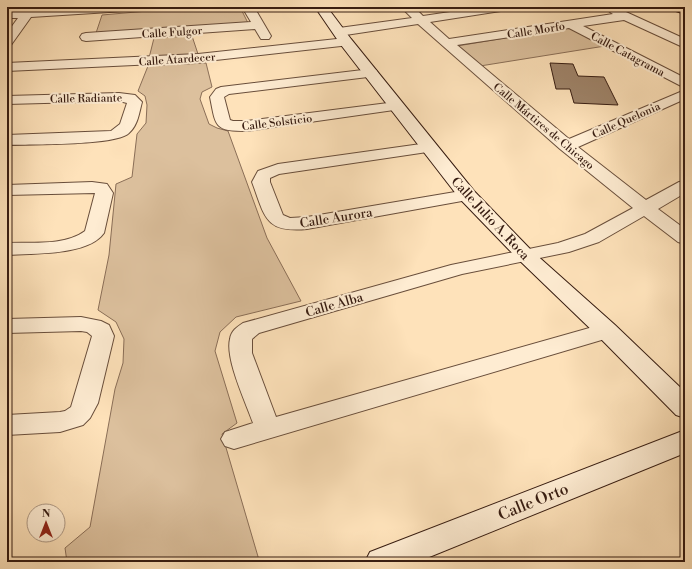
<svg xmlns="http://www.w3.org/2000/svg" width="692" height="569" viewBox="0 0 692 569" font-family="'Libre Bodoni',serif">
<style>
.green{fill:#dcc09d;stroke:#8a6e57}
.building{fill:#9e8369;stroke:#371c11}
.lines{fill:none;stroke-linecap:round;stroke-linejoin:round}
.street-casing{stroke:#694e3b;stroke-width:2}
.secondary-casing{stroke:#371c11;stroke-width:2}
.street{fill:#feecd2;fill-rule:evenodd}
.secondary{fill:#feecd2;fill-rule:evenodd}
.labels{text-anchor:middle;stroke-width:4;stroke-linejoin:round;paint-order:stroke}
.far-street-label{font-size:11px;fill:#371c11;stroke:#feecd2}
.street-label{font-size:13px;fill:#371c11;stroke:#feecd2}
.near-street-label{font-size:16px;fill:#371c11;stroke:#feecd2}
</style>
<rect width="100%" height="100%" fill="#fee2ba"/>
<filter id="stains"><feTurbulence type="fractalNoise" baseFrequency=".005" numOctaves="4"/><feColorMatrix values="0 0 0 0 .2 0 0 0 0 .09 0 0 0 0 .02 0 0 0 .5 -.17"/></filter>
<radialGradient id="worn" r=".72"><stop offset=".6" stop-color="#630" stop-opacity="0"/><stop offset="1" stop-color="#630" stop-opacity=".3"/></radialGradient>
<g class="green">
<polygon points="193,7 240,7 248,23 96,33 102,15"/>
<polygon points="571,27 605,46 480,66 457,46"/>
<polygon points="192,36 198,54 149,58 154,38"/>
<polygon points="206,63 212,87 202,92 200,99 209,124 217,128 228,131 267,238 301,301 236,317 220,332 215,351 237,423 222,434 259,560 254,562 67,562 65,548 90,527 115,389 123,363 124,339 116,322 98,310 109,255 116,184 132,177 137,134 146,123 147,105 145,96 138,91 148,66"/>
</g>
<polygon class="building" points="550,63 573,64 578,76 604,77 618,105 574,103 570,89 556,89"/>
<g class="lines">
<defs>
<g id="street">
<polygon points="26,7 38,7 36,10 84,7 147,7 141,10 31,17 11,45 7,46 7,33 18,18 7,18 7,12 24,11"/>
<polygon points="242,7 254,7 271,36 269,39 261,39 255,29 86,41 82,40 80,37 82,34 86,33 251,22"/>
<path d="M401,7h13l9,9 61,-9h29l-6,3 -77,12 19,17 164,-25 -6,-4 2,-2 6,-1 70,32v9l-61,-28 -41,6 102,52v10l-116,-60 -112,17 112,94 116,-49v9l-107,48 68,53 33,-18 6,-1v12l-27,16 27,20v15l-7,-2 -34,-26 -45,26 -30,10 -107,22 -203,59 -7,6v14l24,64 331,-94 8,3 3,5 -3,5 -381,113 -9,-3 -4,-7 4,-7 28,-9c-7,-20 -28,-64 -23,-84 1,-8 7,-12 13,-16l208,-58 107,-22 27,-9 48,-26 -73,-59 -142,-125 -79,12 -4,-1 -2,-3 2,-3 4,-1 73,-10z"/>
<polygon points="346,38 350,39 352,42 350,45 198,62 7,71 7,63 198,54"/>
<path d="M371,69l5,1 2,3 -2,3 -147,18 -5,3 6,23 3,1h14l149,-19 5,1 2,3 -2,3 -154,22c-33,0 -31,-4 -37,-34l6,-8 5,-2z"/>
<path d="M119,93l16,2 7,7c-3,11 -4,23 -13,31 -13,13 -100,11 -122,12v-10l104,-4 9,-7 7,-21 -8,-2 -112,3v-8z"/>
<path d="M428,143l6,2 2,3 -2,3 -155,23 -9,4v4l13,33 7,3 17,-1 160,-27 6,1 3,4 -3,4 -166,30c-43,4 -42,-13 -55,-47l6,-11 20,-7z"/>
<path d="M92,182l15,2 6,9 -9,40c-16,23 -71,20 -97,22v-12c24,-1 58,3 78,-12l10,-38 -88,2v-10z"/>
<polygon points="81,317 101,321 109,325 114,336 98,403 90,418 83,425 60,432 7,435 7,415 60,412 65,411 71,407 92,336 87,332 81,331 7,333 7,319"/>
</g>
<g id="secondary">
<polygon points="315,7 327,7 351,39 474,191 532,251 615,325 685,392 685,418 676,415 599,337 518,259 460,199 341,45"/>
<polygon points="671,7 685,7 685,14 673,10"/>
<polygon points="685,430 685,453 417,562 365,562 370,552"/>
</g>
</defs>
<use href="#street" class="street-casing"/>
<use href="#secondary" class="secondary-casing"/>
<use href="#street" class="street"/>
<use href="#secondary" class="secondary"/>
</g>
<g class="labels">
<g class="far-street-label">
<text transform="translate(536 30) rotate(-9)" y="4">Calle Morfo</text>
<text transform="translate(172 32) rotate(-4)" y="4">Calle Fulgor</text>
<text transform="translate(628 54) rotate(28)" y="4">Calle Catagrama</text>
<text transform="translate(177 59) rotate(-4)" y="4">Calle Atardecer</text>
<text transform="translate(86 98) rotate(-1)" y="4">Calle Radiante</text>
<text transform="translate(626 120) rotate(-24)" y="4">Calle Quelonia</text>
<text transform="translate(277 122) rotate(-7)" y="4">Calle Solsticio</text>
<text transform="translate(544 126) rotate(40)" y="4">Calle Mártires de Chicago</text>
</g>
<g class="street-label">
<text transform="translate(336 217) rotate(-9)" y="5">Calle Aurora</text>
<text transform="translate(491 218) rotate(47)" y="5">Calle Julio A. Roca</text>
<text transform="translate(334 304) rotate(-16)" y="5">Calle Alba</text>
</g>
<g class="near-street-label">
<text transform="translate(533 501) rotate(-22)" y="6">Calle Orto</text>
</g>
</g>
<rect width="692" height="569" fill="none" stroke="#fee2ba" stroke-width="24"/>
<rect x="8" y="8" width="676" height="553" fill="none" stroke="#371c11" stroke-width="2"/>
<rect x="12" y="12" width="668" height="545" fill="none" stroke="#371c11"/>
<g transform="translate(46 523)"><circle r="19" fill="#feecd2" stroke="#ae9985"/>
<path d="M0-3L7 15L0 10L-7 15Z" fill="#8f2418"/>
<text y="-6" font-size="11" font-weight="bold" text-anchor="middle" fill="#371c11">N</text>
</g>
<rect width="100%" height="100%" filter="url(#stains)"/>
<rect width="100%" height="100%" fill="url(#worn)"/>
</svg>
